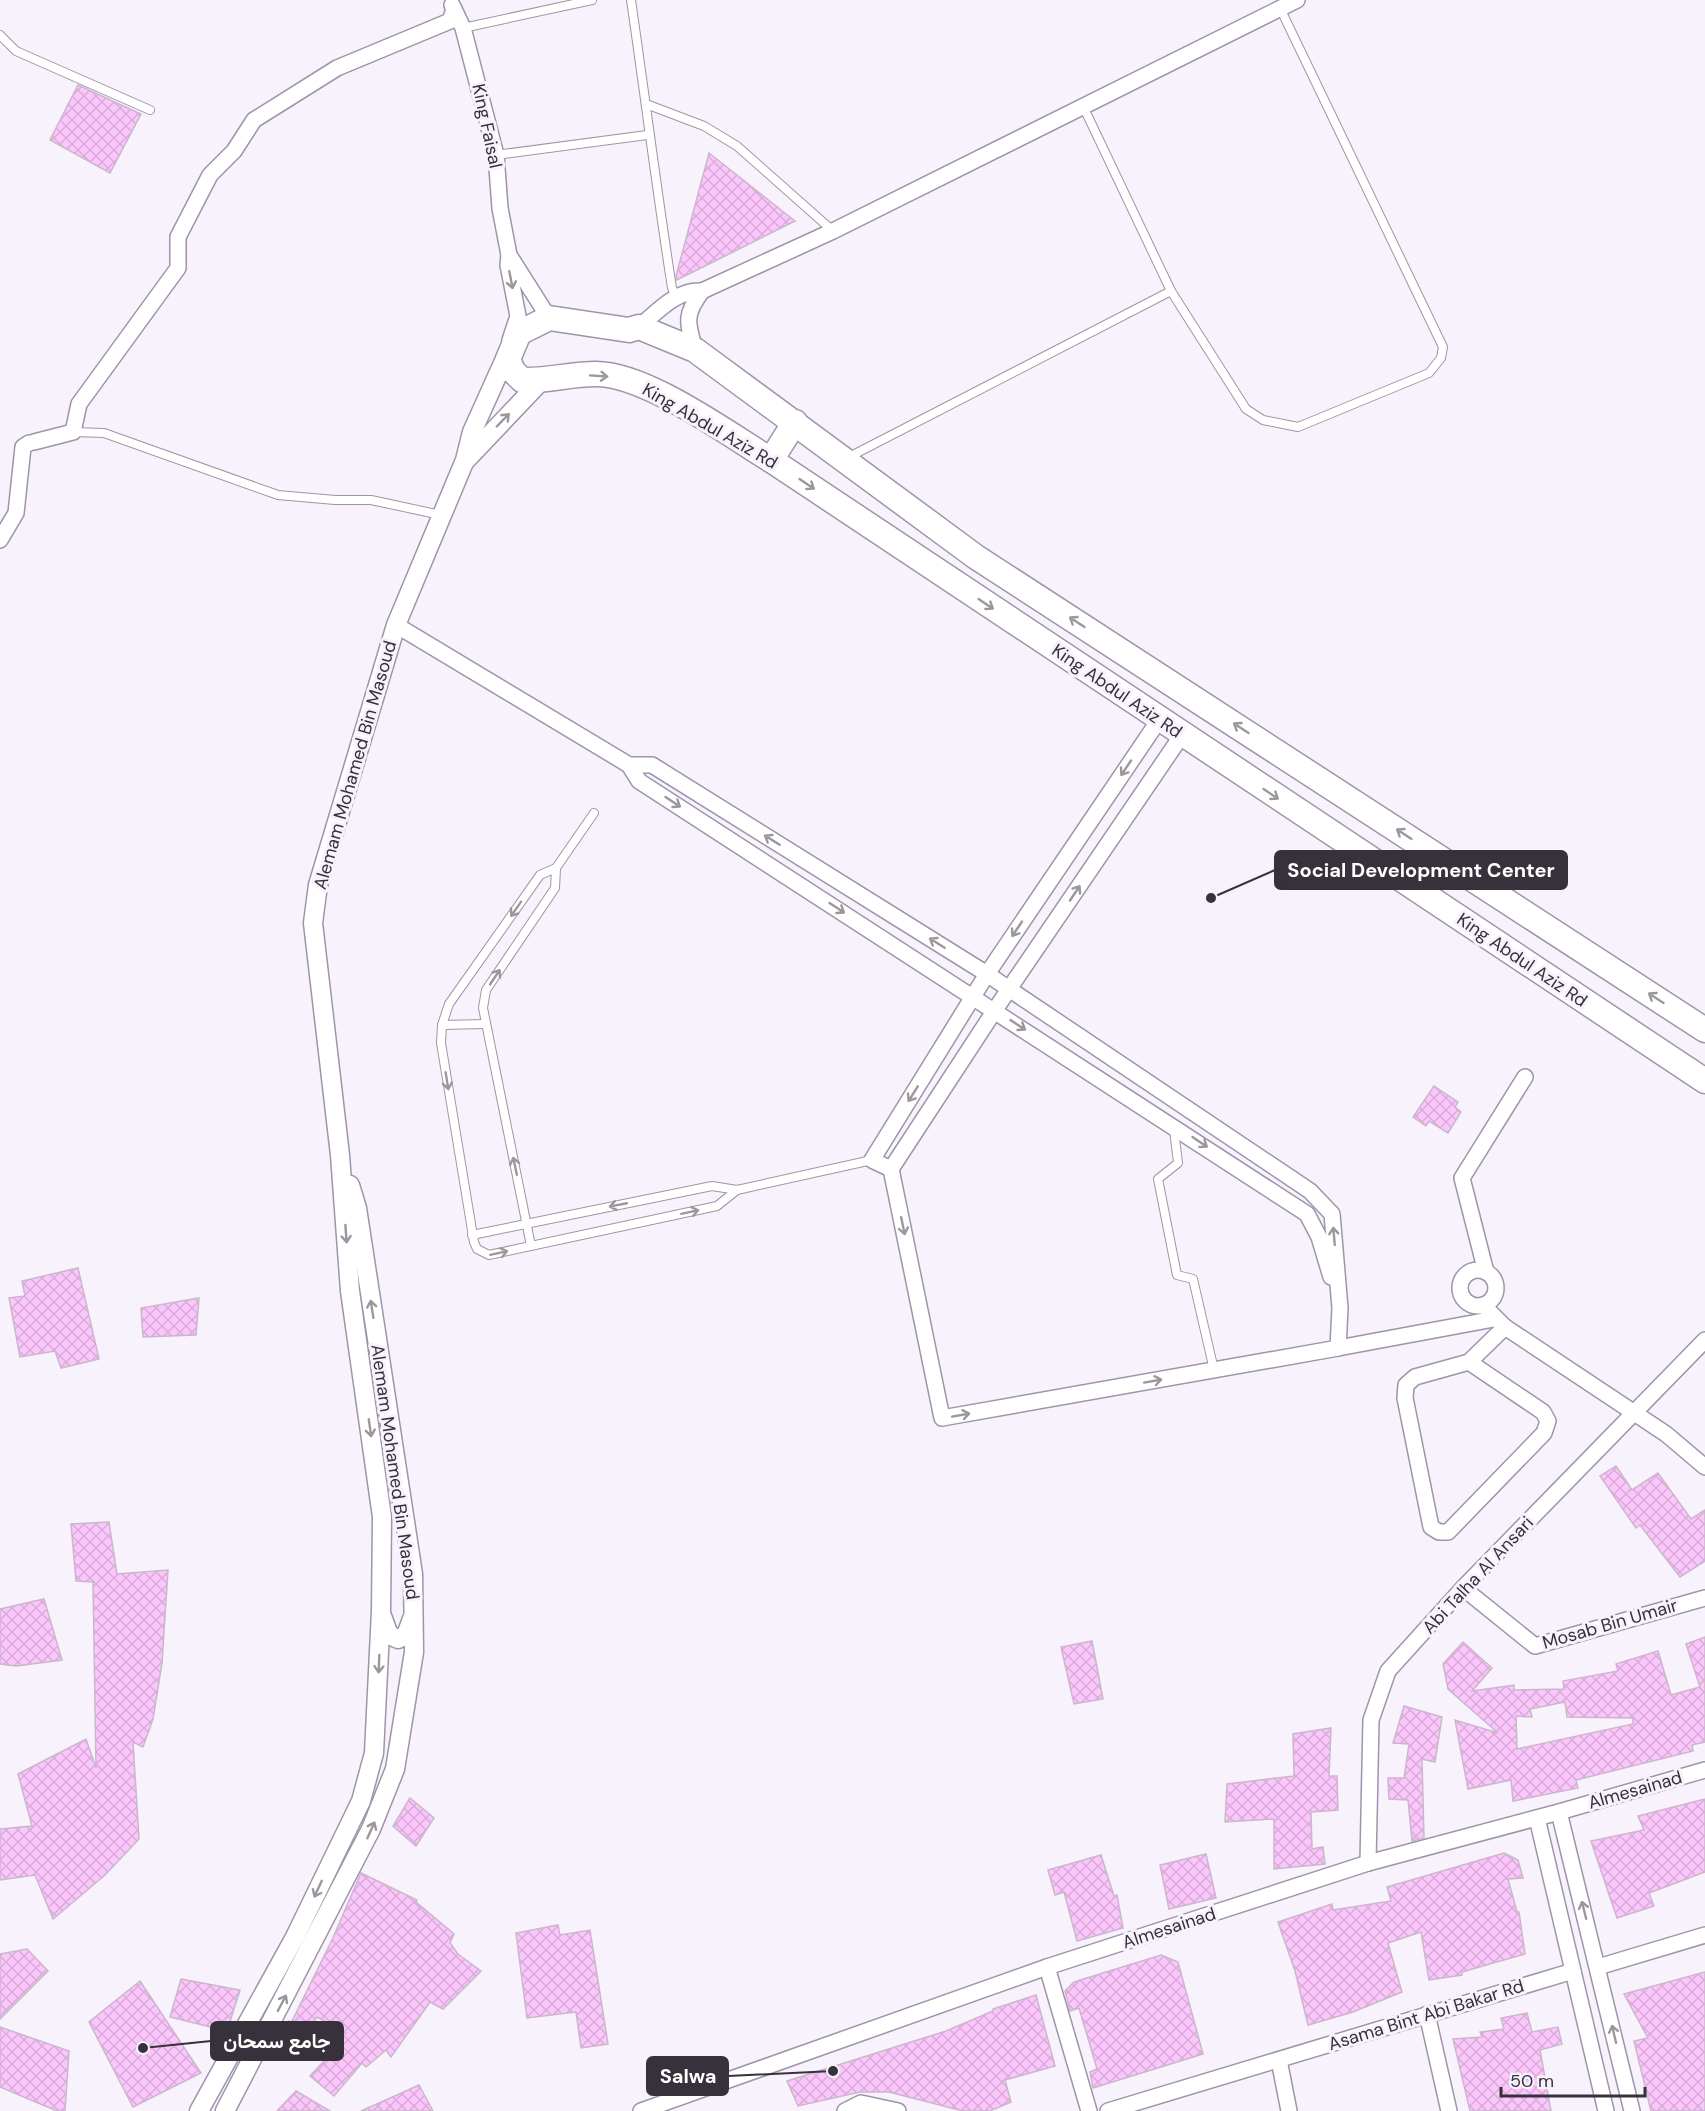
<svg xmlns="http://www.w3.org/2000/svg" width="1705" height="2111" viewBox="0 0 1705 2111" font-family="'DM Sans',Vazirmatn,sans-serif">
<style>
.building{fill:url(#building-cross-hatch);stroke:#cbb7cb;stroke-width:1.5;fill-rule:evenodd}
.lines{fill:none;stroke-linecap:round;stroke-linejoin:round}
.service-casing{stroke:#9f94ab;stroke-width:10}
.minor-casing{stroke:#9f94ab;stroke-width:18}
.tertiary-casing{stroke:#9f94ab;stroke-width:21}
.primary-casing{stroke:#9f94ab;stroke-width:27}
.service{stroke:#fff;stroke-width:8}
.minor{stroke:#fff;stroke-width:15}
.tertiary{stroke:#fff;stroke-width:18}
.primary{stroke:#fff;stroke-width:24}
.oneway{stroke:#9a989c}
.labels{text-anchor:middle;stroke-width:6;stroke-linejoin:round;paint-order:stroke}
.street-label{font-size:18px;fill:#36313a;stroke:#f7f2fc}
.leader{fill:none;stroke:#36313a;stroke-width:2}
.callout-dot{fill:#36313a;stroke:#f7f2fc;stroke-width:2}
.callout{fill:#36313a;stroke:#36313a;stroke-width:2}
.callout-label{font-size:20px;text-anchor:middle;font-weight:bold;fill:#fff}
</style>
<defs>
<pattern id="building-cross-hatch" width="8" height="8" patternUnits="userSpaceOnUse" patternTransform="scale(1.5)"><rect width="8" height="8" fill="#fbc6fb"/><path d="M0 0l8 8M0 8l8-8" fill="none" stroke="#d8abd8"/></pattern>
</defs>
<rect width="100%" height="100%" fill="#f7f2fc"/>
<g class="building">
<polygon points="78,85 141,114 110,173 50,140"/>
<polygon points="709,153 795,221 677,280 676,276"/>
<polygon points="1434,1086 1458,1102 1455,1107 1461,1112 1448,1133 1429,1121 1426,1126 1413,1117"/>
<polygon points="78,1268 99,1359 61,1368 55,1351 20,1357 9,1298 25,1296 22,1281"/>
<polygon points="199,1298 196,1335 143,1337 141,1308"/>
<polygon points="1616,1466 1632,1490 1658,1473 1691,1519 1705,1510 1705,1561 1680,1577 1640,1525 1636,1528 1600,1476"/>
<polygon points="109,1522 117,1574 168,1570 162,1663 153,1719 143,1747 133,1742 139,1839 105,1875 53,1919 35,1875 0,1880 0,1829 32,1826 18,1774 86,1739 96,1768 93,1582 76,1581 71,1524"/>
<polygon points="44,1599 62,1660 16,1666 0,1664 0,1609"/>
<path d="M1705,1637v105l-13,3 1,6 -117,29 2,8 -65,13 -2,-21 -43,9 -13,-69 43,13 -50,-44 -5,-25 20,-22 29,26 -20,23 42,-6v5l50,-1 -1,-8 55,-10 -2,-7 42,-13 13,44 29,-8 -14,-43zM1565,1702l2,15 66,1v6l-116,25 -1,-33 16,1 -2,-8z"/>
<polygon points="1092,1641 1103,1699 1074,1704 1061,1647"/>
<polygon points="1404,1706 1442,1717 1435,1762 1422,1759 1424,1838 1412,1841 1408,1800 1389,1799 1388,1778 1404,1778 1409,1744 1393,1743"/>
<polygon points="1331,1728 1329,1776 1337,1776 1338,1810 1311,1812 1312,1849 1323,1847 1325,1864 1274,1869 1274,1819 1225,1822 1227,1784 1294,1776 1293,1734"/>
<polygon points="410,1798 434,1818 416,1846 393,1826"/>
<polygon points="1705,1799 1705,1872 1649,1893 1654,1906 1617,1918 1591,1841 1644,1830 1638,1816"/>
<polygon points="1504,1853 1518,1860 1523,1878 1508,1879 1517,1912 1519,1912 1525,1954 1462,1972 1462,1975 1429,1980 1421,1932 1388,1943 1402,1992 1353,2012 1308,2025 1295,1971 1278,1922 1332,1904 1333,1910 1391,1901 1387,1887"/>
<polygon points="1206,1854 1216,1898 1169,1909 1160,1865"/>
<polygon points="1101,1855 1114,1896 1117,1895 1123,1928 1077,1941 1064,1892 1055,1895 1048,1870"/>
<polygon points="361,1873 417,1900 416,1902 454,1934 450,1943 458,1954 481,1971 443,2009 430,2002 391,2057 386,2050 366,2067 362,2063 334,2096 310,2076 341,2043 339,2042 346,2033 317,2017 289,2059 274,2046 289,2021 291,2023 332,1940"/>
<polygon points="558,1925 560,1935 590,1930 608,2044 581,2048 576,2012 527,2018 516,1933"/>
<polygon points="27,1949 48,1971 0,2019 0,1954"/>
<polygon points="1161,1955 1178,1962 1203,2054 1093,2088 1090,2072 1097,2069 1079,2008 1070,2011 1065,1991 1074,1982"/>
<polygon points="1705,1972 1705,2111 1651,2111 1634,2041 1648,2038 1624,1994"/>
<polygon points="181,1979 240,1990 227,2031 170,2017"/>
<polygon points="140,1981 201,2073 133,2107 89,2022"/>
<polygon points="1036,1995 1055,2066 1005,2080 1011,2102 990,2111 963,2111 889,2092 860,2092 798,2106 787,2081 946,2031 993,2011 993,2009"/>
<polygon points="1527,2013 1532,2032 1558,2027 1562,2044 1540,2050 1551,2111 1470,2111 1453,2039 1482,2037 1480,2032 1504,2029 1501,2018"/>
<polygon points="0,2027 69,2051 65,2111 57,2111 0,2087"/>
<polygon points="419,2085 433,2111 361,2111 397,2095"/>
<polygon points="296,2091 330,2111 277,2111"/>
</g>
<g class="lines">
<defs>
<g id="service">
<path d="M631,0c14,96 26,192 41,288l4,8"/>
<polyline points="463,28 592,0"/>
<polyline points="0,35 16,51 150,110"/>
<polyline points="646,104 704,126 737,146 833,231"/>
<polyline points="496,155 647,135"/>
<polyline points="1171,291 1246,409 1263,420 1298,427 1429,373 1441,358 1443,347 1280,8"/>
<polyline points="73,432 104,433 278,495 335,500 371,500 441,515"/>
<polyline points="849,457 1171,291 1083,106"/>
<polyline points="594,813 556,868 540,875 449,1004 442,1025 441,1043 474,1242 477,1249 489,1255 717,1206 737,1190"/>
<polyline points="442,1025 485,1024"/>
<polyline points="1174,1130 1178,1163 1158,1179 1177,1275 1193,1279 1214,1370"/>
<polyline points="472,1235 712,1186 737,1190 872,1160"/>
<polyline points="531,1246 483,1008 486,990 555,888 556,868"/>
</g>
<g id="minor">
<polyline points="452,5 463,28 496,155 500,208 509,255"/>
<polyline points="702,291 833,231 1297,0"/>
<path d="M639,327c18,-15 38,-38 63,-36 -18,24 -15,31 -7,59"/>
<polyline points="510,340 518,316 508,265 509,255 549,318"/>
<polyline points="34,442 73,432 79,404 178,268 178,237 210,175 234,151 254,120 337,68 450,21 454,9"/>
<polyline points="0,540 16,513 23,447 29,443"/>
<polyline points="396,625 629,765 639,781 1307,1214 1319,1237 1331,1277"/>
<polyline points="629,765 652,765 987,974 1009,989 1310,1191 1332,1214 1340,1308 1338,1348 942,1418 891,1169 995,1010 1009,989 1182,735"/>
<polyline points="891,1169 872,1160 987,974 1159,720"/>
<circle cx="1478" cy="1288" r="18"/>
<polyline points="1486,1272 1462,1178 1525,1077"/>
<polyline points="1483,1305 1505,1327 1666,1434 1705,1467"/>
<polyline points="1338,1348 1494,1319"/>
<polyline points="1469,1362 1415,1377 1406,1385 1405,1398 1431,1527 1439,1532 1448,1532 1544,1433 1548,1421 1543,1412 1469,1362 1505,1327"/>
<polyline points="1463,1588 1535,1646 1705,1598"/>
<polyline points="1559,1812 1632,2111"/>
<polyline points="1537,1818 1606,2111"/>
<polyline points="1368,1863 1371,1720 1388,1671 1463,1588 1705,1340"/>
<polyline points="1047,1967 1089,2111"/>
<polyline points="1598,1967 1705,1935"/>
<polyline points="1427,2014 1449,2111"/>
<polyline points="1279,2060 1289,2111"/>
<polyline points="641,2111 1047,1967 1368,1863 1559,1812 1705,1770"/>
<polyline points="845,2111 861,2103 898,2111"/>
<polyline points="1108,2111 1573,1971"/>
</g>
<g id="tertiary">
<polyline points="467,459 541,381"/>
<polyline points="382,1616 389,1635 398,1639 406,1635 412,1619"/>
<polyline points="199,2111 295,1937 361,1801 374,1753 381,1611 382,1517 350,1291 340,1155 313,923 318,885 396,625 465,460 472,432 504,361"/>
<polyline points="225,2111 371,1829 395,1769 414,1652 413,1574 357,1208 350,1185"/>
</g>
<g id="primary">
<polyline points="771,460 795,422"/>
<path d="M1705,1030l-729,-473 -281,-207 -56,-23 -10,3 -80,-12 -30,15 -11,26 5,12 9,9c25,1 49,-6 73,-6 50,-1 133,60 176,86l934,621"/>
</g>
</defs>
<use href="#service" class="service-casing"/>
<use href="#minor" class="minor-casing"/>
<use href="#tertiary" class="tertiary-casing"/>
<use href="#primary" class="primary-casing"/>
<use href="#service" class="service"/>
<use href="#minor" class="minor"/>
<use href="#tertiary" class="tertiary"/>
<use href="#primary" class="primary"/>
</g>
<defs><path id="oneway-shaft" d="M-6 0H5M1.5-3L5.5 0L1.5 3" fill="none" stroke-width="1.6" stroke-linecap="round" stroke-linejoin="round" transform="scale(1.5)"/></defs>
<g class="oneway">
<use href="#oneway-shaft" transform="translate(511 280) rotate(79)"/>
<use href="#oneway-shaft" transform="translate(599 376) rotate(4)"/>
<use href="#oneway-shaft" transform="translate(503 420) rotate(-46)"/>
<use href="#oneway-shaft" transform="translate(807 484) rotate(34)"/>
<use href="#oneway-shaft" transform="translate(986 604) rotate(34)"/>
<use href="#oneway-shaft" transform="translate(1077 622) rotate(-147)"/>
<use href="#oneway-shaft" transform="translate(1241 728) rotate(-147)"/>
<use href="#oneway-shaft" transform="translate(1126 768) rotate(124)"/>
<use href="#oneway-shaft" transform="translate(1271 794) rotate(34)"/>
<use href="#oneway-shaft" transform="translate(673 802) rotate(33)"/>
<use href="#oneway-shaft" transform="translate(1404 834) rotate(-147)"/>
<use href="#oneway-shaft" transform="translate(772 840) rotate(-148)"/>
<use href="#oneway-shaft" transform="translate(1075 893) rotate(-56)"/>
<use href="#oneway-shaft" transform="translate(837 908) rotate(33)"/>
<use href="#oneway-shaft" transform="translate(516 909) rotate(125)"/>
<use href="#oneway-shaft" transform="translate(1017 929) rotate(124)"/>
<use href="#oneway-shaft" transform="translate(937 943) rotate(-148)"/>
<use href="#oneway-shaft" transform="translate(495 977) rotate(-56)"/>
<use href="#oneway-shaft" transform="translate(1656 998) rotate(-147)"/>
<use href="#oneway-shaft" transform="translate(1018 1025) rotate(33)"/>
<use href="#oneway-shaft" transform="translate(447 1081) rotate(81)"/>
<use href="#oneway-shaft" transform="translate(913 1094) rotate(122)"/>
<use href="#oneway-shaft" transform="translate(1200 1142) rotate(34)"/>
<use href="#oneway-shaft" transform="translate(515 1166) rotate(-102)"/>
<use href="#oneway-shaft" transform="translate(618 1205) rotate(169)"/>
<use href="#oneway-shaft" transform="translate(690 1212) rotate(-12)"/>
<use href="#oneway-shaft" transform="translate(903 1226) rotate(78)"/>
<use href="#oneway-shaft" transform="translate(346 1234) rotate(86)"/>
<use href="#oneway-shaft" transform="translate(1334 1236) rotate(-95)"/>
<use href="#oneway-shaft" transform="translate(499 1253) rotate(-12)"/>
<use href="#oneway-shaft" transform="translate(372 1309) rotate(-99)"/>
<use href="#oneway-shaft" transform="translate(1153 1381) rotate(-10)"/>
<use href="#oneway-shaft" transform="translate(961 1415) rotate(-10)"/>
<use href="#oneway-shaft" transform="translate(370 1428) rotate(82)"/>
<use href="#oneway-shaft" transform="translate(379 1664) rotate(92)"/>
<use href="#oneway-shaft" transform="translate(371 1830) rotate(-66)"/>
<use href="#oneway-shaft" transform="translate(318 1889) rotate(115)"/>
<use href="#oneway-shaft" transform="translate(1584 1910) rotate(-104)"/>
<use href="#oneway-shaft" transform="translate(282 2003) rotate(-62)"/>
<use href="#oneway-shaft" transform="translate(1614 2034) rotate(-103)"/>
</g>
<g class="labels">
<g class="street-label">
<text transform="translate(487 126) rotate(78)" y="6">King Faisal</text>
<text transform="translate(710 426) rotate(30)" y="6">King Abdul Aziz Rd</text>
<text transform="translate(1117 691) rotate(34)" y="6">King Abdul Aziz Rd</text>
<text transform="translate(355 765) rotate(-74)" y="6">Alemam Mohamed Bin Masoud</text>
<text transform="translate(1522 960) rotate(34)" y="6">King Abdul Aziz Rd</text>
<text transform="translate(395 1472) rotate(82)" y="6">Alemam Mohamed Bin Masoud</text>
<text transform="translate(1478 1575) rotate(-47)" y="6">Abi Talha Al Ansari</text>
<text transform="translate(1610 1624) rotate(-16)" y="6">Mosab Bin Umair</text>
<text transform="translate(1635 1790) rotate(-16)" y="6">Almesainad</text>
<text transform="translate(1169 1928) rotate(-18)" y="6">Almesainad</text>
<text transform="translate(1426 2015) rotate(-17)" y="6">Asama Bint Abi Bakar Rd</text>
</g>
</g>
<path class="leader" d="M1211 898L1275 870M143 2048L211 2041M833 2071L728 2076"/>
<g class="callout-dot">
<circle cx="1211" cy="898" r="6"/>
<circle cx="143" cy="2048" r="6"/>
<circle cx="833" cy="2071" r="6"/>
</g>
<g class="callout">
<rect x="1275" y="851" width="292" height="38" rx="6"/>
<rect x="211" y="2022" width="132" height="38" rx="6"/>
<rect x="647" y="2057" width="81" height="38" rx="6"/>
</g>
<g class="callout-label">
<text x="1421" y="877">Social Development Center</text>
<text x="277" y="2048">جامع سمحان</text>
<text x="688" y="2083">Salwa</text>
</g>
<path d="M1501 2087v9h144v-9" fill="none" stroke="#36313a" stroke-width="3"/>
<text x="1510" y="2087" font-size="18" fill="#36313a" stroke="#f7f2fc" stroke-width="4.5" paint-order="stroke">50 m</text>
</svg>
